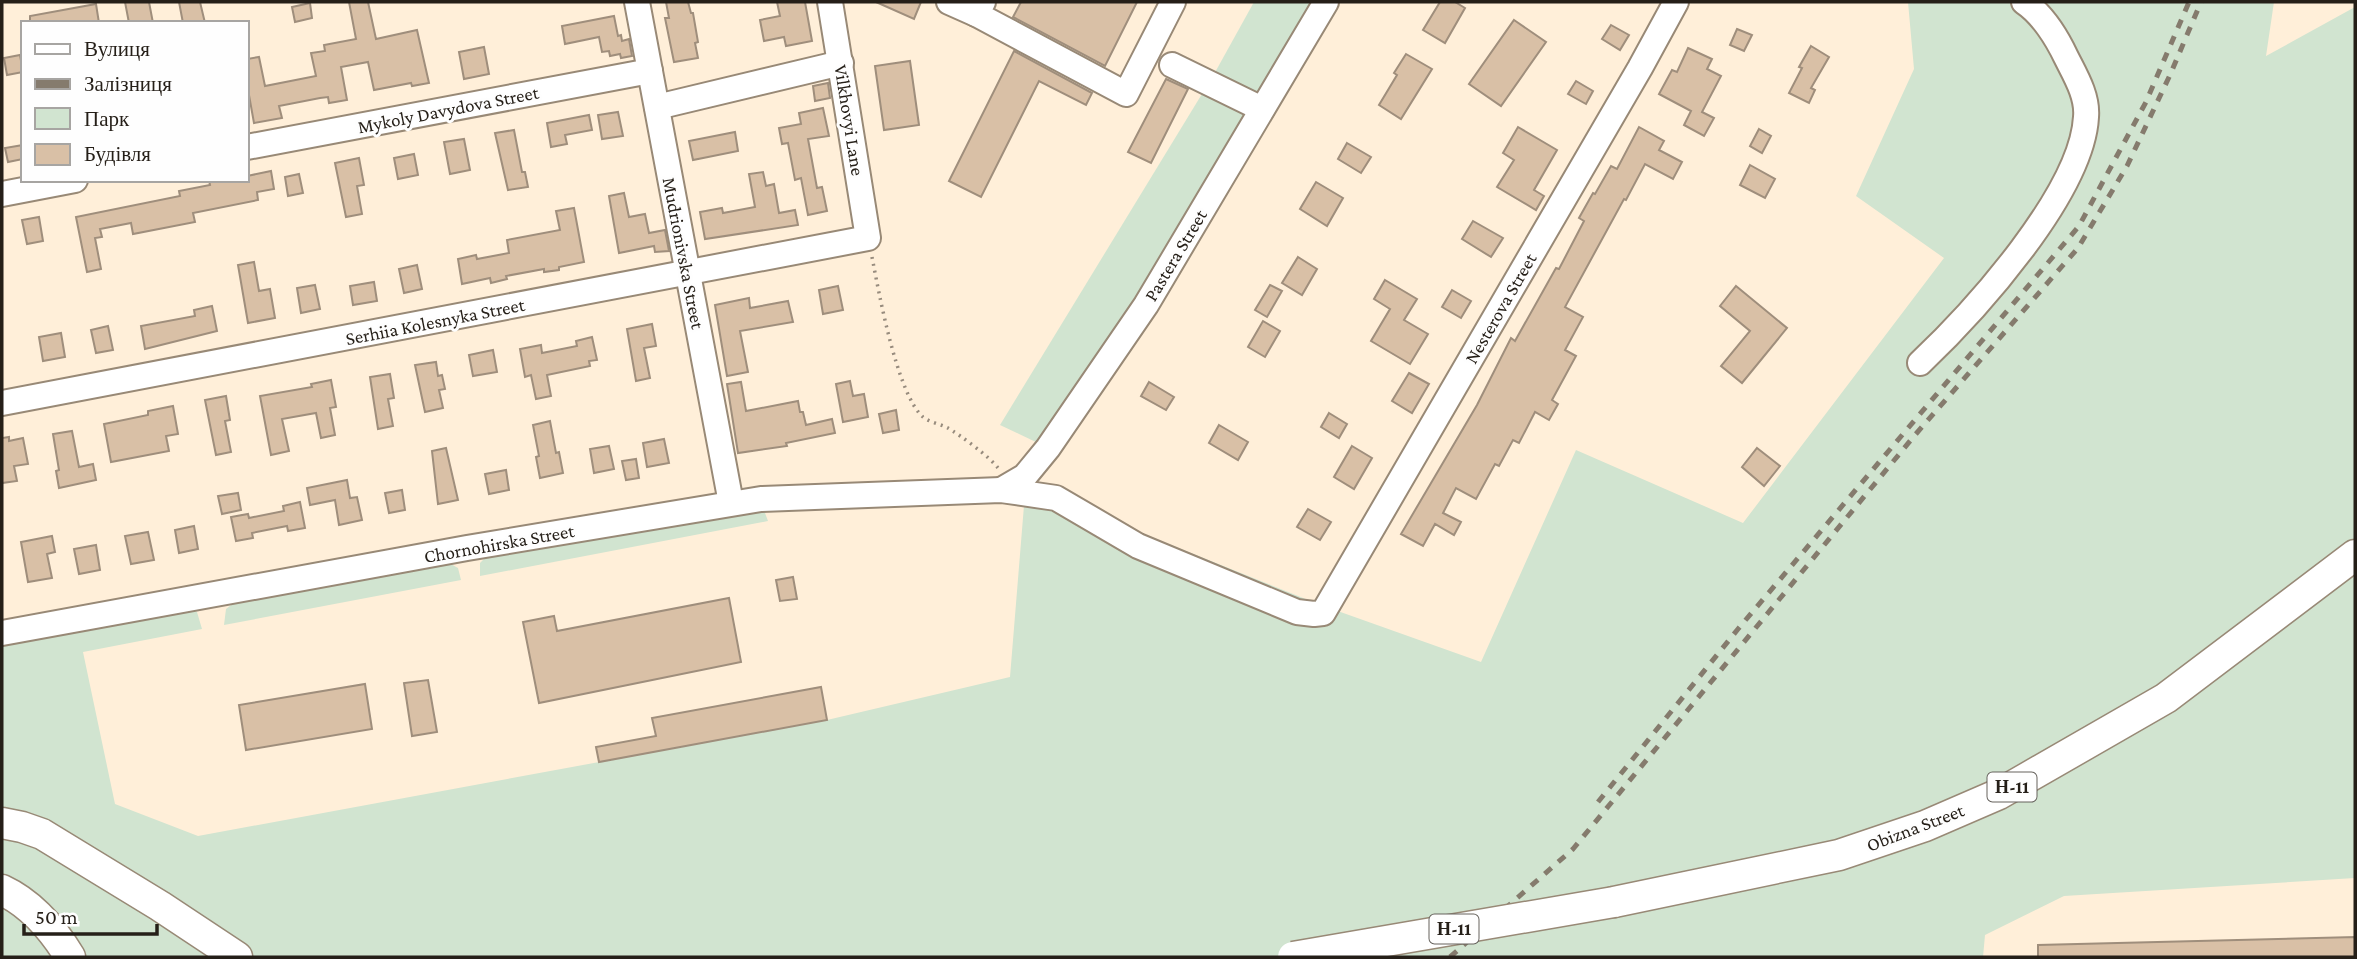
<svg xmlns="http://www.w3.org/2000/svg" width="2357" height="959" viewBox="0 0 2357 959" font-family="'Crimson Pro',serif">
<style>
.green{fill:#d1e4d0}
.building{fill:#d9c0a6;stroke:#9f8e7c;stroke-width:2}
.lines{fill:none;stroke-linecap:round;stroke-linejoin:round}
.minor-casing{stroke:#988976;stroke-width:28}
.major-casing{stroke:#988976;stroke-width:33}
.path{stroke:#978b7d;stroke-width:3.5;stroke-dasharray:2 5;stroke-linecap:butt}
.minor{stroke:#fff;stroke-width:24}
.major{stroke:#fff;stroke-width:30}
.rail{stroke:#857b6d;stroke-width:5;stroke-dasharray:9 9;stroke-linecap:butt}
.major-bridge-casing{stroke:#988976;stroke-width:33;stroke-linecap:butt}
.major-bridge{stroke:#fff;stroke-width:30}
.labels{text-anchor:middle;stroke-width:6;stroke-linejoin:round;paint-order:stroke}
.shield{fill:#fefefe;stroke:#66625d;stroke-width:2}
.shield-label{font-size:18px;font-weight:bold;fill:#251f18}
.street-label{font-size:19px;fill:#251f18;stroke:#fefefe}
</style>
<rect width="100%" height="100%" fill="#ffefd9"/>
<g class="green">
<polygon points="1254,2 1316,2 1258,99 1213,76"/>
<polygon points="1908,2 2274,2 2266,56 2355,7 2355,878 2064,896 1985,935 1983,957 2,957 2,643 184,607 197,612 202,629 83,652 115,804 198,836 827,720 1010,677 1026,481 1064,490 1141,533 1318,604 1481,662 1576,450 1743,523 1944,258 1856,196 1914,69"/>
<polygon points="1205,89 1251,112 1140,300 1040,444 1000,425"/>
<polygon points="757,507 765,513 768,521 480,576 480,563 487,556"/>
<polygon points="449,563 458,568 461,580 224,625 226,609 235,602"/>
</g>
<g class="building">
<polygon points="125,2 149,2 153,23 129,23"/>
<polygon points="179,2 200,2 205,23 183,23"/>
<polygon points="349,2 368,2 376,39 417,30 429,83 412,86 411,83 374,90 368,62 341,67 347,100 329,103 328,97 320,98 279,106 282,118 254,123 247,84 247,59 259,57 265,86 316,76 311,53 325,51 324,45 356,39"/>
<polygon points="666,2 688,2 691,13 693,13 698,42 695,43 698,58 674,62 665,18 669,18"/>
<polygon points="777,2 805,2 812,41 786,46 784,37 764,41 760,20 780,16"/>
<polygon points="876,2 921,2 914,19"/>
<polygon points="1021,2 1137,2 1105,66 1013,17"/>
<polygon points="1440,2 1455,2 1465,8 1445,43 1423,30"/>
<polygon points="310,3 312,18 295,22 292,7"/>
<polygon points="96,4 99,23 30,23 30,16"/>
<polygon points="614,16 618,36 621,35 622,41 629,39 632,56 621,58 620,54 610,56 609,51 602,52 599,37 565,44 562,26"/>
<polygon points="1514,20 1546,42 1501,106 1469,84"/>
<polygon points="1611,25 1629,35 1620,50 1602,39"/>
<polygon points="1737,29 1752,35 1744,51 1730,45"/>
<polygon points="1811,46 1829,57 1811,88 1815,90 1809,103 1789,93 1802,68 1799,67"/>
<polygon points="484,47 489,74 464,79 459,52"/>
<polygon points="1688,48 1712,59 1707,69 1721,76 1702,112 1714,118 1704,136 1684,125 1691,111 1659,94 1672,70 1677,72"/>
<polygon points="1014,51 1092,93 1086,105 1039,81 981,197 949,181"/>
<polygon points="1406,54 1432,69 1401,119 1379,105 1397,75 1394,73"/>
<polygon points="20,55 23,72 7,75 4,58"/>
<polygon points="910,61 919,125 884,130 875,66"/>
<polygon points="1166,79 1188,89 1151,163 1128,152"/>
<polygon points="1576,81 1593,91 1586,104 1568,94"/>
<polygon points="828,83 830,98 815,101 813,86"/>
<polygon points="823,108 829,136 808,139 817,188 822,187 827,211 808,215 801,178 795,180 788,143 782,144 779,128 801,124 799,113"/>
<polygon points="618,112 623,136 602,139 598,115"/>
<polygon points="589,115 592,130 565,135 567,144 551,147 547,123"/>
<polygon points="1518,127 1557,150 1534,190 1544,196 1536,210 1497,187 1514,160 1503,153"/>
<polygon points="1639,127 1664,141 1659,150 1682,162 1673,179 1645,164 1626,200 1624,199 1565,307 1583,317 1565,350 1576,356 1552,400 1558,404 1549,420 1535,412 1519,443 1513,440 1499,466 1495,464 1476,499 1456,488 1443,513 1461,522 1454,535 1435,524 1423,546 1401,534 1477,405 1511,338 1515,341 1556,268 1559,269 1584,221 1579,218 1593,193 1595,194 1611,166 1617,169"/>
<polygon points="1759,129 1771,136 1762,153 1750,146"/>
<polygon points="514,130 522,172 525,172 528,187 508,190 495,133"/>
<polygon points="735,132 738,151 693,160 689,141"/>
<polygon points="464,139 470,170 450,174 444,142"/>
<polygon points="1347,143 1371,157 1361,173 1338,159"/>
<polygon points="23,145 23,159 8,162 5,148"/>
<polygon points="414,154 418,175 398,179 394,158"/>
<polygon points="359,158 364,185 357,186 362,214 346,217 335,163"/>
<polygon points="1750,165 1775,179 1765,198 1740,185"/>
<polygon points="271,171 274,189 257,192 258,200 193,213 195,222 133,234 131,223 100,229 102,237 95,238 101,269 87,272 76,217 180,196 179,191 210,185 209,180 247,180 247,176"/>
<polygon points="763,172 766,186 774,184 779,213 795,210 798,225 705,239 700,212 722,208 723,213 755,207 749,174"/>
<polygon points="299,174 303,193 288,196 285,177"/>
<polygon points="1316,182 1343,198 1327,226 1300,209"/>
<polygon points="624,193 629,217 645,214 649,233 665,230 669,251 655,252 654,246 619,253 609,196"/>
<polygon points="574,208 584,262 559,267 559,270 544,272 544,269 506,276 507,279 491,283 490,278 462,284 458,259 476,255 477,259 509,253 507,240 560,230 556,211"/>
<polygon points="39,217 43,241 27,244 22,220"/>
<polygon points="1473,221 1503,238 1491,257 1462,239"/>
<polygon points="1298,257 1317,269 1302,295 1282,283"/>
<polygon points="254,262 259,291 270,289 275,318 248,323 238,265"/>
<polygon points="417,265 422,289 404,293 399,269"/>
<polygon points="1385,280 1417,299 1404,320 1428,334 1410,364 1371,341 1390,309 1374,299"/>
<polygon points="374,282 377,301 353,305 350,286"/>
<polygon points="315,285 320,309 301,313 297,288"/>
<polygon points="1270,285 1282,291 1267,317 1255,310"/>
<polygon points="838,286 843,310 823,314 819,290"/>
<polygon points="1736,286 1787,328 1742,383 1721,366 1750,331 1720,306"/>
<polygon points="1452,290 1471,301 1461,318 1442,307"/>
<polygon points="749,298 750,308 788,301 793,322 740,331 748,372 727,376 715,305"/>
<polygon points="212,306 217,331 145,349 141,326 195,316 194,310"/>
<polygon points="1263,321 1280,331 1265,357 1248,347"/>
<polygon points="652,324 656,346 644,348 650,378 636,381 627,329"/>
<polygon points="108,326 113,350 96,353 91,330"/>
<polygon points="61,333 65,357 43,361 39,337"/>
<polygon points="592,337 597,360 589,361 590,366 547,375 551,396 536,399 531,375 525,377 520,349 541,345 542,353 577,346 576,341"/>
<polygon points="493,350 497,372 473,376 469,355"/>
<polygon points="436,362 438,376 442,375 445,389 439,390 443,408 425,412 415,365"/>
<polygon points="1409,373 1429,384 1412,413 1392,401"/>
<polygon points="390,374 394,398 388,399 393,426 378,429 370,377"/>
<polygon points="331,380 336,407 330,408 335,435 321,438 316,413 282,419 289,451 271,455 260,396 312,387 311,384"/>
<polygon points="850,381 853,396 864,394 868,417 843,422 836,384"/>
<polygon points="741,382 746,411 798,401 800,412 803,412 806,425 832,419 835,433 786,443 787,446 738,453 727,384"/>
<polygon points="1149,382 1174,397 1166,410 1141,396"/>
<polygon points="226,396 230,420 225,421 231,452 216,455 205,400"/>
<polygon points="173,406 178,434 166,436 169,451 111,462 104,424 148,415 148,411"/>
<polygon points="896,410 899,430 883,433 879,414"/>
<polygon points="1329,413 1347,424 1339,438 1321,427"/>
<polygon points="550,421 556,453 559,452 563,473 540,478 536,457 539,456 533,425"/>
<polygon points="1219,425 1248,442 1238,460 1209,443"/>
<polygon points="72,431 79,467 93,464 96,480 59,488 56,471 59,470 53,434"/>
<polygon points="9,437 9,441 23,438 28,464 14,466 17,481 2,483 2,438"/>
<polygon points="664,439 669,463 647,467 643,443"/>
<polygon points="609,446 614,469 594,473 590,449"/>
<polygon points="1352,446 1372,458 1354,489 1334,477"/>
<polygon points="446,448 458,500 438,504 432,451"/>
<polygon points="1757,448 1780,466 1764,486 1742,467"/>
<polygon points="636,459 639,478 626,480 622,461"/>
<polygon points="506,470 509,490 489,494 485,474"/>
<polygon points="347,480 350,498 357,497 362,520 339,525 335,500 310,505 307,488"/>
<polygon points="402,490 405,510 389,513 385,493"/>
<polygon points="238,493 241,510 222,514 218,496"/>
<polygon points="300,502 305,528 288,531 287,526 252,533 253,538 236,541 231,517 248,514 249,518 284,511 283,506"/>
<polygon points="1308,509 1331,522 1320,540 1297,527"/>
<polygon points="194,526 198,549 179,553 175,530"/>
<polygon points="148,532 154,560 131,564 125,536"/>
<polygon points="52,536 55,552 47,554 52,578 28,582 21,542"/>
<polygon points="96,545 100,570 79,574 74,549"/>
<polygon points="793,577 797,599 780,601 776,580"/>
<polygon points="729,598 741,662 539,703 523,622 554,616 557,631"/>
<polygon points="428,680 437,732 412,736 404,683"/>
<polygon points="365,684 372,729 246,750 239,705"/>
<polygon points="821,687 827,720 599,762 596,747 656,736 652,718"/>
<polygon points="2355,937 2355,957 2038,957 2038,945"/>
</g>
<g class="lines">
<defs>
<g id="minor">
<polyline points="637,2 731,503"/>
<polyline points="949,2 976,14"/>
<polyline points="983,2 976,14 1126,94 1173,2"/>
<polyline points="1172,65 1262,109"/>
<polyline points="657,107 841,63"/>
<polyline points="247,147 650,71"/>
<polyline points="2,194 75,180"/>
<path d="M1920,363c54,-51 162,-170 166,-246 2,-21 -11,-42 -20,-60 -9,-19 -24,-43 -42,-55"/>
<polyline points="2,403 868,238 830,2"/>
<polyline points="1001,490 1025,476 1048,448 1146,305 1326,2"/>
<polyline points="2,633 467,548 761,499 1001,490 1056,498 1138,546 1297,612 1314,614 1323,613 1640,68 1676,2"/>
</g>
<g id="major">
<polyline points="2,823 22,827 42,834 160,906 237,957"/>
<path d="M2,890c30,14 51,39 68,67"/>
<polyline points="1614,902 1839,855 1925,826 1999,794 2166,698 2355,555"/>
</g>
</defs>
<use href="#minor" class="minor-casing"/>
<use href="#major" class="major-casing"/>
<path class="path" d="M872,257c7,36 25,137 51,160 6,5 17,7 25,11 12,7 42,29 50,40"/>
<use href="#minor" class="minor"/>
<use href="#major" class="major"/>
<g class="rail">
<polyline points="1598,802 1738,629 2079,226 2146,102 2189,2"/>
<polyline points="1450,957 1573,849 1915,435 2078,248 2127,166 2170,75 2201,2"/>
</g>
<defs>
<polyline id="major-bridge" points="1293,957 1614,902"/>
</defs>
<use href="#major-bridge" class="major-bridge-casing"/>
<use href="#major-bridge" class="major-bridge"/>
</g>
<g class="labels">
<g class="shield">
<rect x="1987.5" y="772.5" width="49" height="29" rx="5"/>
<rect x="1429.5" y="914.5" width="49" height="29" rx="5"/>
</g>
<g class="shield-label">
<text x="2012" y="793">Н-11</text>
<text x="1454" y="935">Н-11</text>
</g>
<g class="street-label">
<text transform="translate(448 109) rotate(-11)" y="7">Mykoly Davydova Street</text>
<text transform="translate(850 120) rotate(81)" y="7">Vilkhovyi Lane</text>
<text transform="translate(684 253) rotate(79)" y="7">Mudrionivska Street</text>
<text transform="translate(1175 255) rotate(-59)" y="7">Pastera Street</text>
<text transform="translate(1500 308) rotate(-60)" y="7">Nesterova Street</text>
<text transform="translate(435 321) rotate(-11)" y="7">Serhiia Kolesnyka Street</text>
<text transform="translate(499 543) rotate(-10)" y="7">Chornohirska Street</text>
<text transform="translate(1915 827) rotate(-21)" y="7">Obizna Street</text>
</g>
</g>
<rect width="2357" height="959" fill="none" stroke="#251f18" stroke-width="7"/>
<rect x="21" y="21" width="228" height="161" fill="#fefefe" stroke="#a7a5a2" stroke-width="2"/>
<rect x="35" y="44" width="35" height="10" fill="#ffffff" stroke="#a7a5a2" stroke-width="2"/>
<text x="84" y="56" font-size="21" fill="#251f18">Вулиця</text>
<rect x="35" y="79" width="35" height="10" fill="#857b6d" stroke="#a7a5a2" stroke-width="2"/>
<text x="84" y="91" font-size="21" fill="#251f18">Залізниця</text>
<rect x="35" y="108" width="35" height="21" fill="#d1e4d0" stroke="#a7a5a2" stroke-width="2"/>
<text x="84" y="126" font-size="21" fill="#251f18">Парк</text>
<rect x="35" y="144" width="35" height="21" fill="#d9c0a6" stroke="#a7a5a2" stroke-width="2"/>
<text x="84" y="161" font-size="21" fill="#251f18">Будівля</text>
<path d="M24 924v10h133v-10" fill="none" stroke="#251f18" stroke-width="3.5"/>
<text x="35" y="924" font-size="21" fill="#251f18" stroke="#fefefe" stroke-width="5" paint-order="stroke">50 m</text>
</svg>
